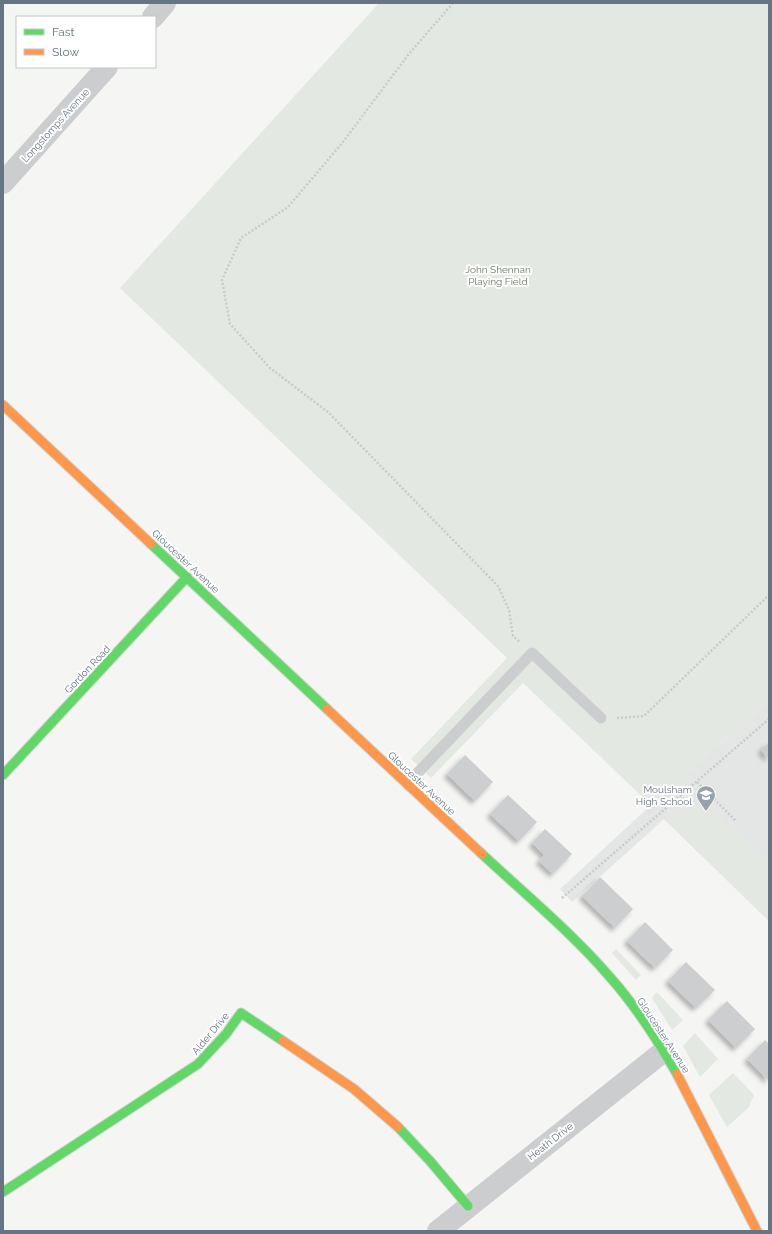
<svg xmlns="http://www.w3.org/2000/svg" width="772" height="1234" viewBox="0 0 772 1234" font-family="Raleway,sans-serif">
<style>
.built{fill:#e4e5e5}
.green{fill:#e4e8e2}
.building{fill:#cdcecf;filter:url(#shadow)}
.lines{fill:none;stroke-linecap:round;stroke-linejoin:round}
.fast-casing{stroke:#d1d2d3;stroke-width:11}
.slow-casing{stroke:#d1d2d3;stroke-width:11}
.path{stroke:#cacaca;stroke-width:2.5;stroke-dasharray:2 2;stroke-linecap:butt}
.lane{stroke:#cbcdce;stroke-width:11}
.street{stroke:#cbcdce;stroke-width:22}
.fast{stroke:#63d668;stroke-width:9}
.slow{stroke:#ff974d;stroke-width:9}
.labels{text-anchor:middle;stroke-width:4;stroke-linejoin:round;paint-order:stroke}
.street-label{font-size:10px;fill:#657584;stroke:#fff}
.park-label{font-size:10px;fill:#687b64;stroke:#fff}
.poi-label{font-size:10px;fill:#657584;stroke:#fff;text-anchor:end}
</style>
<defs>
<filter id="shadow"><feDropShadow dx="-3.5" dy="3.5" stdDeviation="2" flood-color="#0004"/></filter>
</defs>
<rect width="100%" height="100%" fill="#f5f5f4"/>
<polygon class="built" points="769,701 769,921 664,819 572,902 560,889 651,805"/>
<g class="green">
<polygon points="379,3 769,3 769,701 651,805 523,683 431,778 411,759 507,658 120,288"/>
<polygon points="703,801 769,862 769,921 664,819"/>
<polygon points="616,949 641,975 636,980 612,953"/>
<polygon points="657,992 683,1020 672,1030 652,998"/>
<polygon points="695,1033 718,1059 700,1077 683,1046"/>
<polygon points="733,1073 754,1095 749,1107 727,1127 709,1095"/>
</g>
<g class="building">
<polygon points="769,742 769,759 761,750"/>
<polygon points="465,755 493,782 475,801 447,774"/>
<polygon points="508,795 537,822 519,841 490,814"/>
<polygon points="545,829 572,854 553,874 539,861 544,855 532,843"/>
<polygon points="600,877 633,909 615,928 582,896"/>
<polygon points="645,922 673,950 655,968 627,941"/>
<polygon points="686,962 715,990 696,1008 668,981"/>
<polygon points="727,1001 755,1029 736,1048 708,1020"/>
<polygon points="765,1040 769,1044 769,1081 747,1059"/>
</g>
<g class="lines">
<defs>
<g id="fast">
<polyline points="151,544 327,709"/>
<polyline points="3,775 187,577"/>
<path d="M482,854c43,40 89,78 127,122 27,30 48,63 68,98"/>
<polyline points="398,1127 430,1161 468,1206"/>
<polyline points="3,1192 198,1064 226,1034 241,1013 283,1041"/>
</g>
<g id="slow">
<polyline points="3,405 151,544"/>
<polyline points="327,709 482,854"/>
<polyline points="283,1041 354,1089 398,1127"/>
<polyline points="677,1074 757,1231"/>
</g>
</defs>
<use href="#fast" class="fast-casing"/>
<use href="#slow" class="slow-casing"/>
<g class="path">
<polyline points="453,3 408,55 343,142 288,207 241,238 222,280 230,324 270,368 328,412 498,586 509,610 513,636 520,642"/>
<polyline points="617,718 644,716 769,595"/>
<polyline points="697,782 736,821"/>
<polyline points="562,898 769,719"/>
</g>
<polyline class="lane" points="407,784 532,653 601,718"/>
<g class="street">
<polyline points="153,17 165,3"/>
<polyline points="3,183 107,67"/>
<polyline points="438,1231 664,1051"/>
</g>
<use href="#fast" class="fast"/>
<use href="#slow" class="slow"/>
</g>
<defs>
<symbol id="school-pin" viewBox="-11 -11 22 30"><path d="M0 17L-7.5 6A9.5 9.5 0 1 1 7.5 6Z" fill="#97a2ab" stroke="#fff"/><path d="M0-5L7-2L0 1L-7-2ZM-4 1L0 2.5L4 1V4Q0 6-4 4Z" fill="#fff"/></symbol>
</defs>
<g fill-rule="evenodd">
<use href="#school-pin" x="695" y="784" width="22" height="30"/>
</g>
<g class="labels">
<g class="street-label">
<text transform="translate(55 125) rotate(-48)" y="4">Longstomps Avenue</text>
<text transform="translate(186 561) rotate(43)" y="4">Gloucester Avenue</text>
<text transform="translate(87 669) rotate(-47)" y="4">Gordon Road</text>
<text transform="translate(422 783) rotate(43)" y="4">Gloucester Avenue</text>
<text transform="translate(210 1033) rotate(-50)" y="4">Alder Drive</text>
<text transform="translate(664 1035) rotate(57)" y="4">Gloucester Avenue</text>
<text transform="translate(550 1141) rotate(-38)" y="4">Heath Drive</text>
</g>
<g class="park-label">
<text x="498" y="273">John Shennan<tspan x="498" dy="12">Playing Field</tspan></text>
</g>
<g class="poi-label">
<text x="692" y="793">Moulsham<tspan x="692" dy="12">High School</tspan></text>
</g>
</g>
<rect width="772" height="1234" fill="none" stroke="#657584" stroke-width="8"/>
<rect x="16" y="16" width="140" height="52" fill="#ffffff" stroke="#c1c8ce"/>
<rect x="24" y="29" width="20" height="6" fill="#63d668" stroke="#c1c8ce"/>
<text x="52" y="36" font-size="12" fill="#657584">Fast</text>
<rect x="24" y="49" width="20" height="6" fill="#ff974d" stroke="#c1c8ce"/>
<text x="52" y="56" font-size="12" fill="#657584">Slow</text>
</svg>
